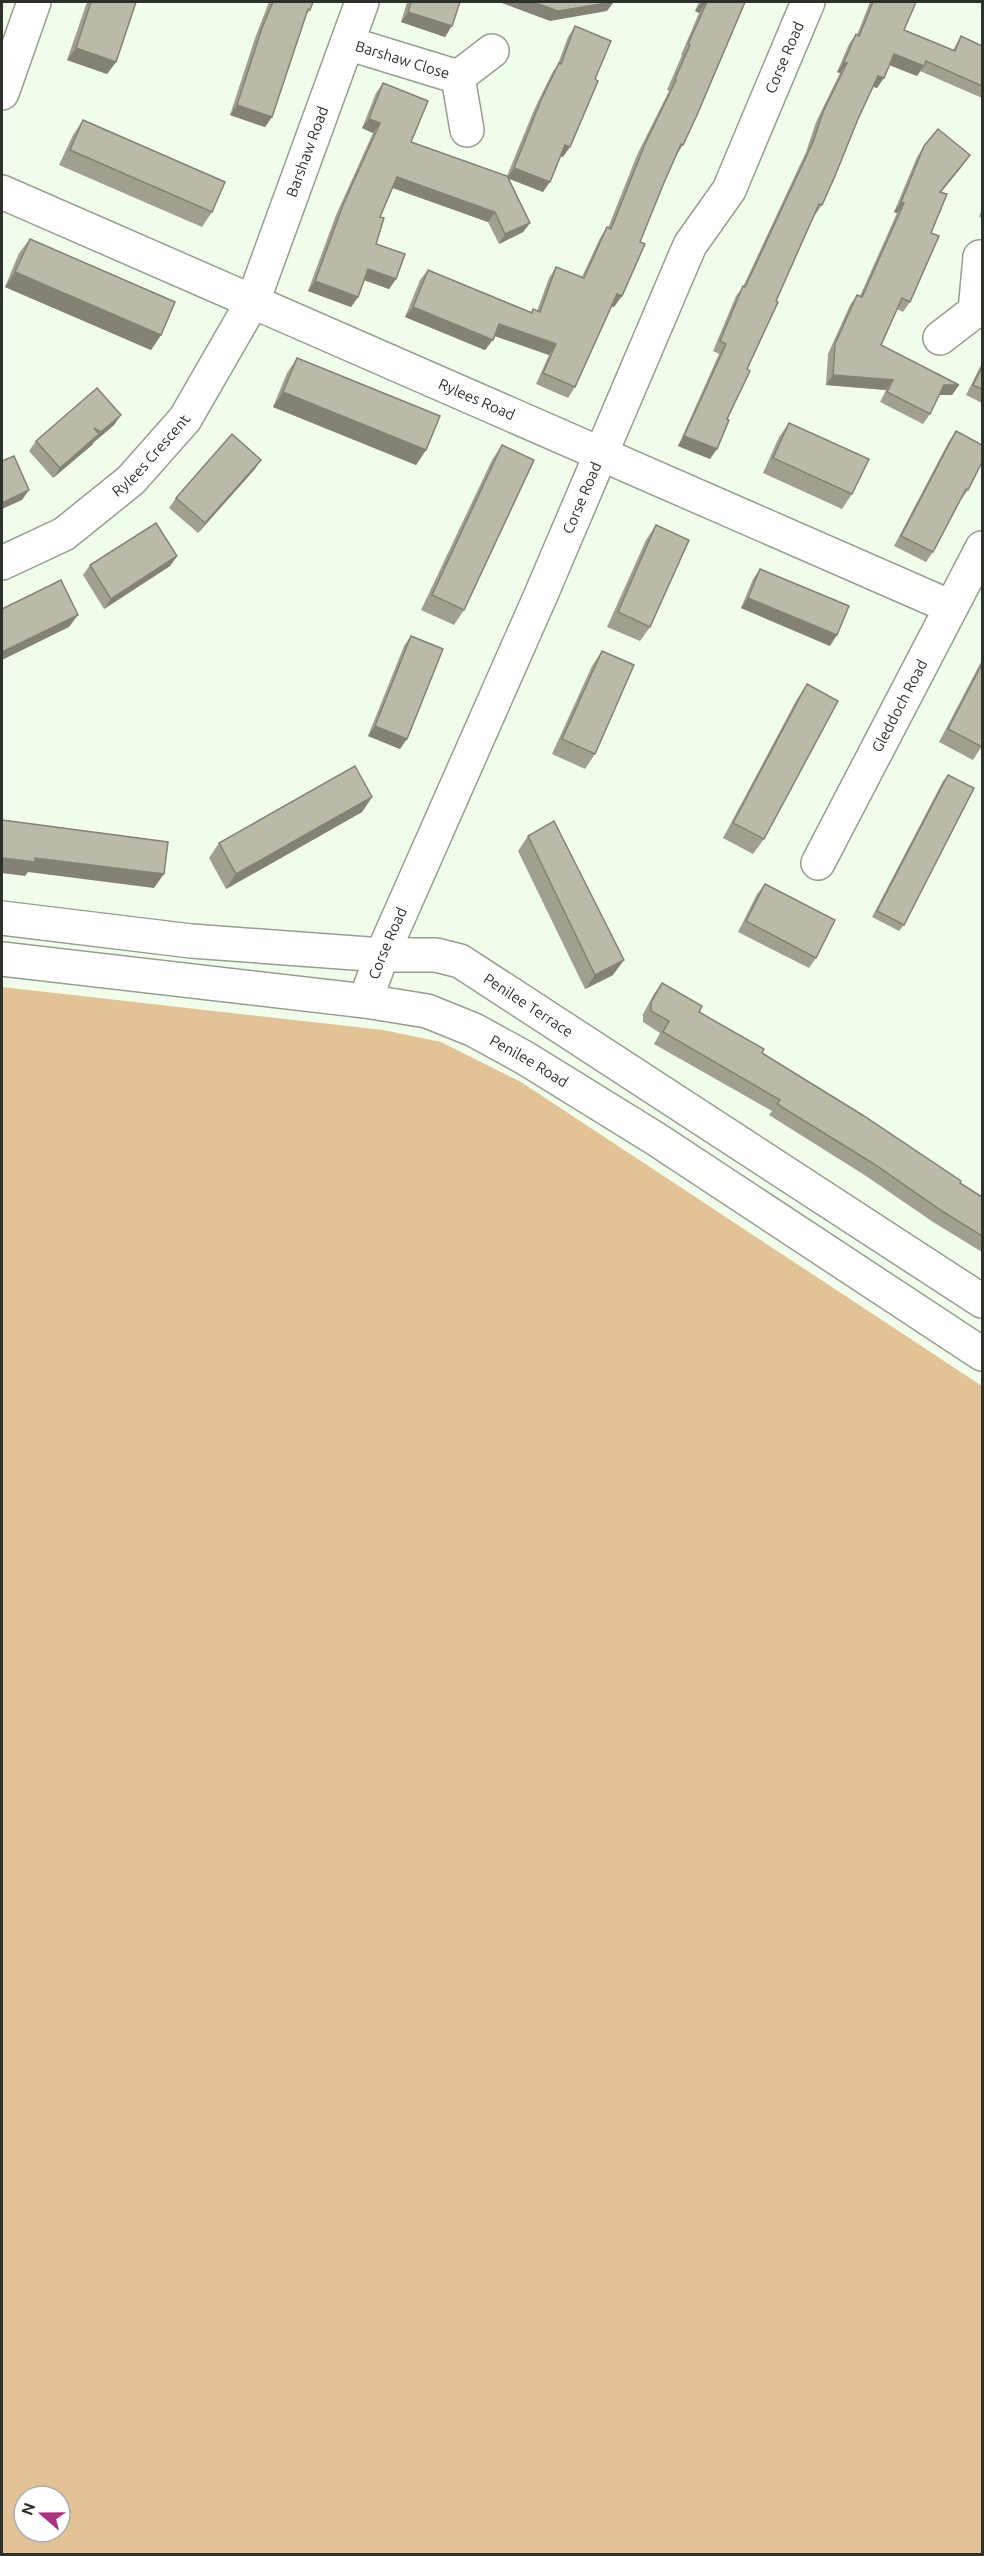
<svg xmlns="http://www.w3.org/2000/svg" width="984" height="2556" viewBox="0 0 984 2556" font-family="Ubuntu,sans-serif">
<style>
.green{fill:#e3c295;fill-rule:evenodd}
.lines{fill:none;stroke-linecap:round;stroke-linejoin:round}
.minor-casing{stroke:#949f8e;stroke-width:36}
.minor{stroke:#fff;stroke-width:33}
.wall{fill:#a1a08f}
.shaded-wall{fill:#838274}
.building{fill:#bbbaa6;stroke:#838274;stroke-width:1.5}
.labels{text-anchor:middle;stroke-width:5;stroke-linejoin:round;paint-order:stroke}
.street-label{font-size:15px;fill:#2c312a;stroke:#fff}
</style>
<rect width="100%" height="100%" fill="#f1fdeb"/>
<path class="green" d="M2,987l381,43 58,12 80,40 461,304v1168h-980zM24,2496h36v36h-36z"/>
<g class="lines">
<defs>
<g id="minor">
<path id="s1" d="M347,43l111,34"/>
<polyline points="2,93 34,2"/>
<polyline points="467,130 458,77 492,51"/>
<path id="s2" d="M2,192l949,415"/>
<polyline points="940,338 975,311 980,257"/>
<path id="s3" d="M2,563l62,-29 67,-54 54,-61 68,-118 109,-299"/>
<path id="s4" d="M818,863l164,-315"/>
<path id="s5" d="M2,918l189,23 191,14h54l24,6 522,340"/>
<path id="s6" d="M2,959l363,42 62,10 47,19 51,28 131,81 326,215"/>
<path id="s7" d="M365,1001l17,-46 158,-358 150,-352 39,-55 79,-188"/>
</g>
</defs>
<use href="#minor" class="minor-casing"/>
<use href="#minor" class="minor"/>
</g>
<g class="wall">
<polygon points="87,2 136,2 116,62 107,74 67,60"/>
<polygon points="269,2 313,2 310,10 306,15 272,117 265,127 230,115 255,38"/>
<polygon points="407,2 460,2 445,37 401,22"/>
<polygon points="699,2 745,2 683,145 676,156 663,185 614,307 611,306 575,387 568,398 536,384 549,355 494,336 485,350 405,317 420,280 428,270 531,312 533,309 537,311 549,278 556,267 582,277 600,238 607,227 608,228 637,155 669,91 667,90 682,55 681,55 699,13 695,11"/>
<polygon points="870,2 916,2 904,30 953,50 961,36 982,46 982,98 920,71 917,76 889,65 877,88 873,86 858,119 822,205 815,215 814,215 776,301 710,459 678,446 719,354 713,351 736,296 743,287 806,152 816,122 840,73 837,72 849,44 856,34 857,35"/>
<polygon points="575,26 563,157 561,156 543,192 509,178 530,223 523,232 499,244 488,222 393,188 380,217 376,244 396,279 389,289 364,280 358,297 351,307 308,291 336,215 373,133 362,128 376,93 383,83 411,142 507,176 534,110 552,73 558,64 568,37"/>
<polygon points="83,120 212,212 202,227 59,165 73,135"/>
<polygon points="924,146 963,165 941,192 931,233 910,302 903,312 897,309 881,345 959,385 952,395 939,395 930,414 923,424 880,402 886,390 826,385 828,354 850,305 857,295 860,296 897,213 894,212 917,157"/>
<polygon points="982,209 982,218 979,217"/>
<polygon points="30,239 161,335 151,350 5,287 19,253"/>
<polygon points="297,358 426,450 416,465 273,407 287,373"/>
<polygon points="982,363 982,403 966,395"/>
<polygon points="789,423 852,494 842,509 763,473 779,437"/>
<polygon points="114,425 94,442 92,445 53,478 29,451 36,441"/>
<polygon points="956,431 968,490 961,500 960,500 933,552 926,562 894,546 949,441"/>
<polygon points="502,445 464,610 454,625 421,610 492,460"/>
<polygon points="261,460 254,470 198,533 169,508 176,498"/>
<polygon points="656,525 650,627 640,641 607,627 646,540"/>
<polygon points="177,556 170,566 104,609 83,575 90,565"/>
<polygon points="760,569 830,646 741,608 753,579"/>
<polygon points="411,636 400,749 368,736 404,646"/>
<polygon points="602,651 595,754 585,769 552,754 592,666"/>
<polygon points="982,660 982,746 973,760 939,742"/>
<polygon points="807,684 764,839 753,854 723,838 797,699"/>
<polygon points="948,775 904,925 899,931 872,917 943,781"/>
<polygon points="372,797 362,812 226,889 209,858 219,843"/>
<polygon points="528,836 613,975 585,989 518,851"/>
<polygon points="765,884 816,958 809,968 738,932 757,894"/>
<polygon points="662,983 699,1012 982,1197 982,1252 933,1222 866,1176 769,1115 772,1111 654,1044 660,1033 643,1022 643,1014 654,994"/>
</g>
<g class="shaded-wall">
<polygon points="499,2 614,2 607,11 550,21"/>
<polygon points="702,2 707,2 699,13 695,11"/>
<polygon points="408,12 452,26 445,37 401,22"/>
<polygon points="76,48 116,62 107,74 67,60"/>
<polygon points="894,54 924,66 917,76 887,64"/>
<polygon points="844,62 847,63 840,73 837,72"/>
<polygon points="878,76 884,78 877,88 871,86"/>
<polygon points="237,105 272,117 265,127 230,115"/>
<polygon points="369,119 380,123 373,133 362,128"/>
<polygon points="565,145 570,147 563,157 558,155"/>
<polygon points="970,155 963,165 933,202 940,192"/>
<polygon points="514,168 550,182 543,192 507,178"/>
<polygon points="397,177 495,212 488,222 390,187"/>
<polygon points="901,202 904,203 897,213 894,212"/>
<polygon points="530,223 523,232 499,244 505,234"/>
<polygon points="368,269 396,279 389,289 361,279"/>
<polygon points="15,272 161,335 151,350 5,287"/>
<polygon points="315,281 358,297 351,307 308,291"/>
<polygon points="617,294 622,296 614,307 609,305"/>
<polygon points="413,307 493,340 485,350 405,317"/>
<polygon points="499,324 556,344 549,355 492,335"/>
<polygon points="833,375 893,380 886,390 826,385"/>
<polygon points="944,385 959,385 952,395 937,395"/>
<polygon points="283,392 426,450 416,465 273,407"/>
<polygon points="121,415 114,425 94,442 101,432"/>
<polygon points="99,434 92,445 53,478 60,468"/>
<polygon points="684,436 717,449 710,459 678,446"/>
<polygon points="261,460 254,470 198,533 205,523"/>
<polygon points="29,490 22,500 2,509 2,503"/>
<polygon points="177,556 170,566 104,609 111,599"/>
<polygon points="748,598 837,635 830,646 741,608"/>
<polygon points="78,615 69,627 2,660 2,652"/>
<polygon points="375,726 407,739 400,749 368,736"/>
<polygon points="372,797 362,812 226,889 236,874"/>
<polygon points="2,858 35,858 164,874 154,888 28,872 25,876 2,873"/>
<polygon points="624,960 613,975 585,989 595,975"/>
</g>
<g class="building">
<polygon points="91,2 136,2 116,62 76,48"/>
<polygon points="273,2 313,2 310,10 308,9 272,117 237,105 262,28"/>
<polygon points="411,2 460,2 452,26 408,12"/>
<polygon points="533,2 613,2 558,11"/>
<polygon points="705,2 745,2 697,115 683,145 681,144 663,185 640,242 645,244 622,296 617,294 575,387 543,373 556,344 499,324 493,340 413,307 428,270 532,313 533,309 540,312 556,267 584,278 607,227 611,229 645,144 676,80 675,79 690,45 688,44 707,2"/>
<polygon points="873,2 916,2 904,30 955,51 961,36 982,46 982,86 926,61 924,66 894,54 884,78 878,76 858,119 835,176 822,205 819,204 776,301 778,302 747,369 750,371 727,419 729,420 717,449 684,436 726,344 720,341 743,286 745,287 813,142 823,112 847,63 844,62 856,34 859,36"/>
<polygon points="575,26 611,41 595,79 598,81 570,147 565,145 550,182 514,168 541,100 559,63 561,64"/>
<polygon points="383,83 428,101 411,142 507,176 530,223 505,234 495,212 397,177 380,217 384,218 376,244 405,254 396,279 368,269 358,297 315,281 343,205 380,123 369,119"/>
<polygon points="83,120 225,182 212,212 70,150"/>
<polygon points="938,129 970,155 940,192 947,194 931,233 939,236 910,302 902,298 881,345 959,385 944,385 930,414 887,392 893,380 833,375 835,344 857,295 862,297 904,203 901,202 924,146"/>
<polygon points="30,239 175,302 161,335 15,272"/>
<polygon points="297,358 440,416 426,450 283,392"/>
<polygon points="982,367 982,389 973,385"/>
<polygon points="97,388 121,415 101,432 94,428 99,434 60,468 36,441"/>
<polygon points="789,423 869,459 852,494 773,458"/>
<polygon points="956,431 982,445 982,462 968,490 966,489 933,552 901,536"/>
<polygon points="232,434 261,460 205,523 176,498"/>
<polygon points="502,445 534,460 464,610 432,595"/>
<polygon points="14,456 29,490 2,503 2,461"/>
<polygon points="156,523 177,556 111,599 90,565"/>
<polygon points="656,525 689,540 650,627 618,612"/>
<polygon points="760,569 849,606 837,635 748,598"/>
<polygon points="61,580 78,615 2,652 2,609"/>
<polygon points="411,636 443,649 407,739 375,726"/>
<polygon points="602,651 634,665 595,754 562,739"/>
<polygon points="982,664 982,747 948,729"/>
<polygon points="807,684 838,701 764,839 733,823"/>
<polygon points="355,766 372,797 236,874 219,843"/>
<polygon points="948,775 974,788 904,925 877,911"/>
<polygon points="2,820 168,842 164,874 35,858 35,862 2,858"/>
<polygon points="554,821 624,960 595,975 528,836"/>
<polygon points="765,884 835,920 816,958 746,921"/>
<polygon points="662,983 702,1006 699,1012 764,1049 762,1053 864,1116 961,1181 960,1183 982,1197 982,1236 942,1211 874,1164 777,1104 780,1100 663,1032 669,1021 651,1011 651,1002"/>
</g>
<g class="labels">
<g class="street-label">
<text dy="5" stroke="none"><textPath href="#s7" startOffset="1034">Corse Road</textPath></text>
<text dy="5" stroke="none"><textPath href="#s1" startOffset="58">Barshaw Close</textPath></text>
<text dy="5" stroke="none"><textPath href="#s3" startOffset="531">Barshaw Road</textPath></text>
<text dy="5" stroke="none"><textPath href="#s2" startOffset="518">Rylees Road</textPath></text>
<text dy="5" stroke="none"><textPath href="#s3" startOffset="186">Rylees Crescent</textPath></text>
<text dy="5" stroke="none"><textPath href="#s7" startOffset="548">Corse Road</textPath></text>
<text dy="5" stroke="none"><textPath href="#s4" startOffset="177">Gleddoch Road</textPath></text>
<text dy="5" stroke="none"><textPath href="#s7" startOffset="62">Corse Road</textPath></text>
<text dy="5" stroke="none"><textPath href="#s5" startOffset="542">Penilee Terrace</textPath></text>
<text dy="5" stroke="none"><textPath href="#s6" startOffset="542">Penilee Road</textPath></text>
</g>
</g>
<rect width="984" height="2556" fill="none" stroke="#2c312a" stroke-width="6"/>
<g transform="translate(42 2514) rotate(290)"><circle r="28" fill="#ffffff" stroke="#abadaa" stroke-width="1.5"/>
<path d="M0-4.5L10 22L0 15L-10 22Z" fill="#ad3081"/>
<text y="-9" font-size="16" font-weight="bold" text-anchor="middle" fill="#2c312a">N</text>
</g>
</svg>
